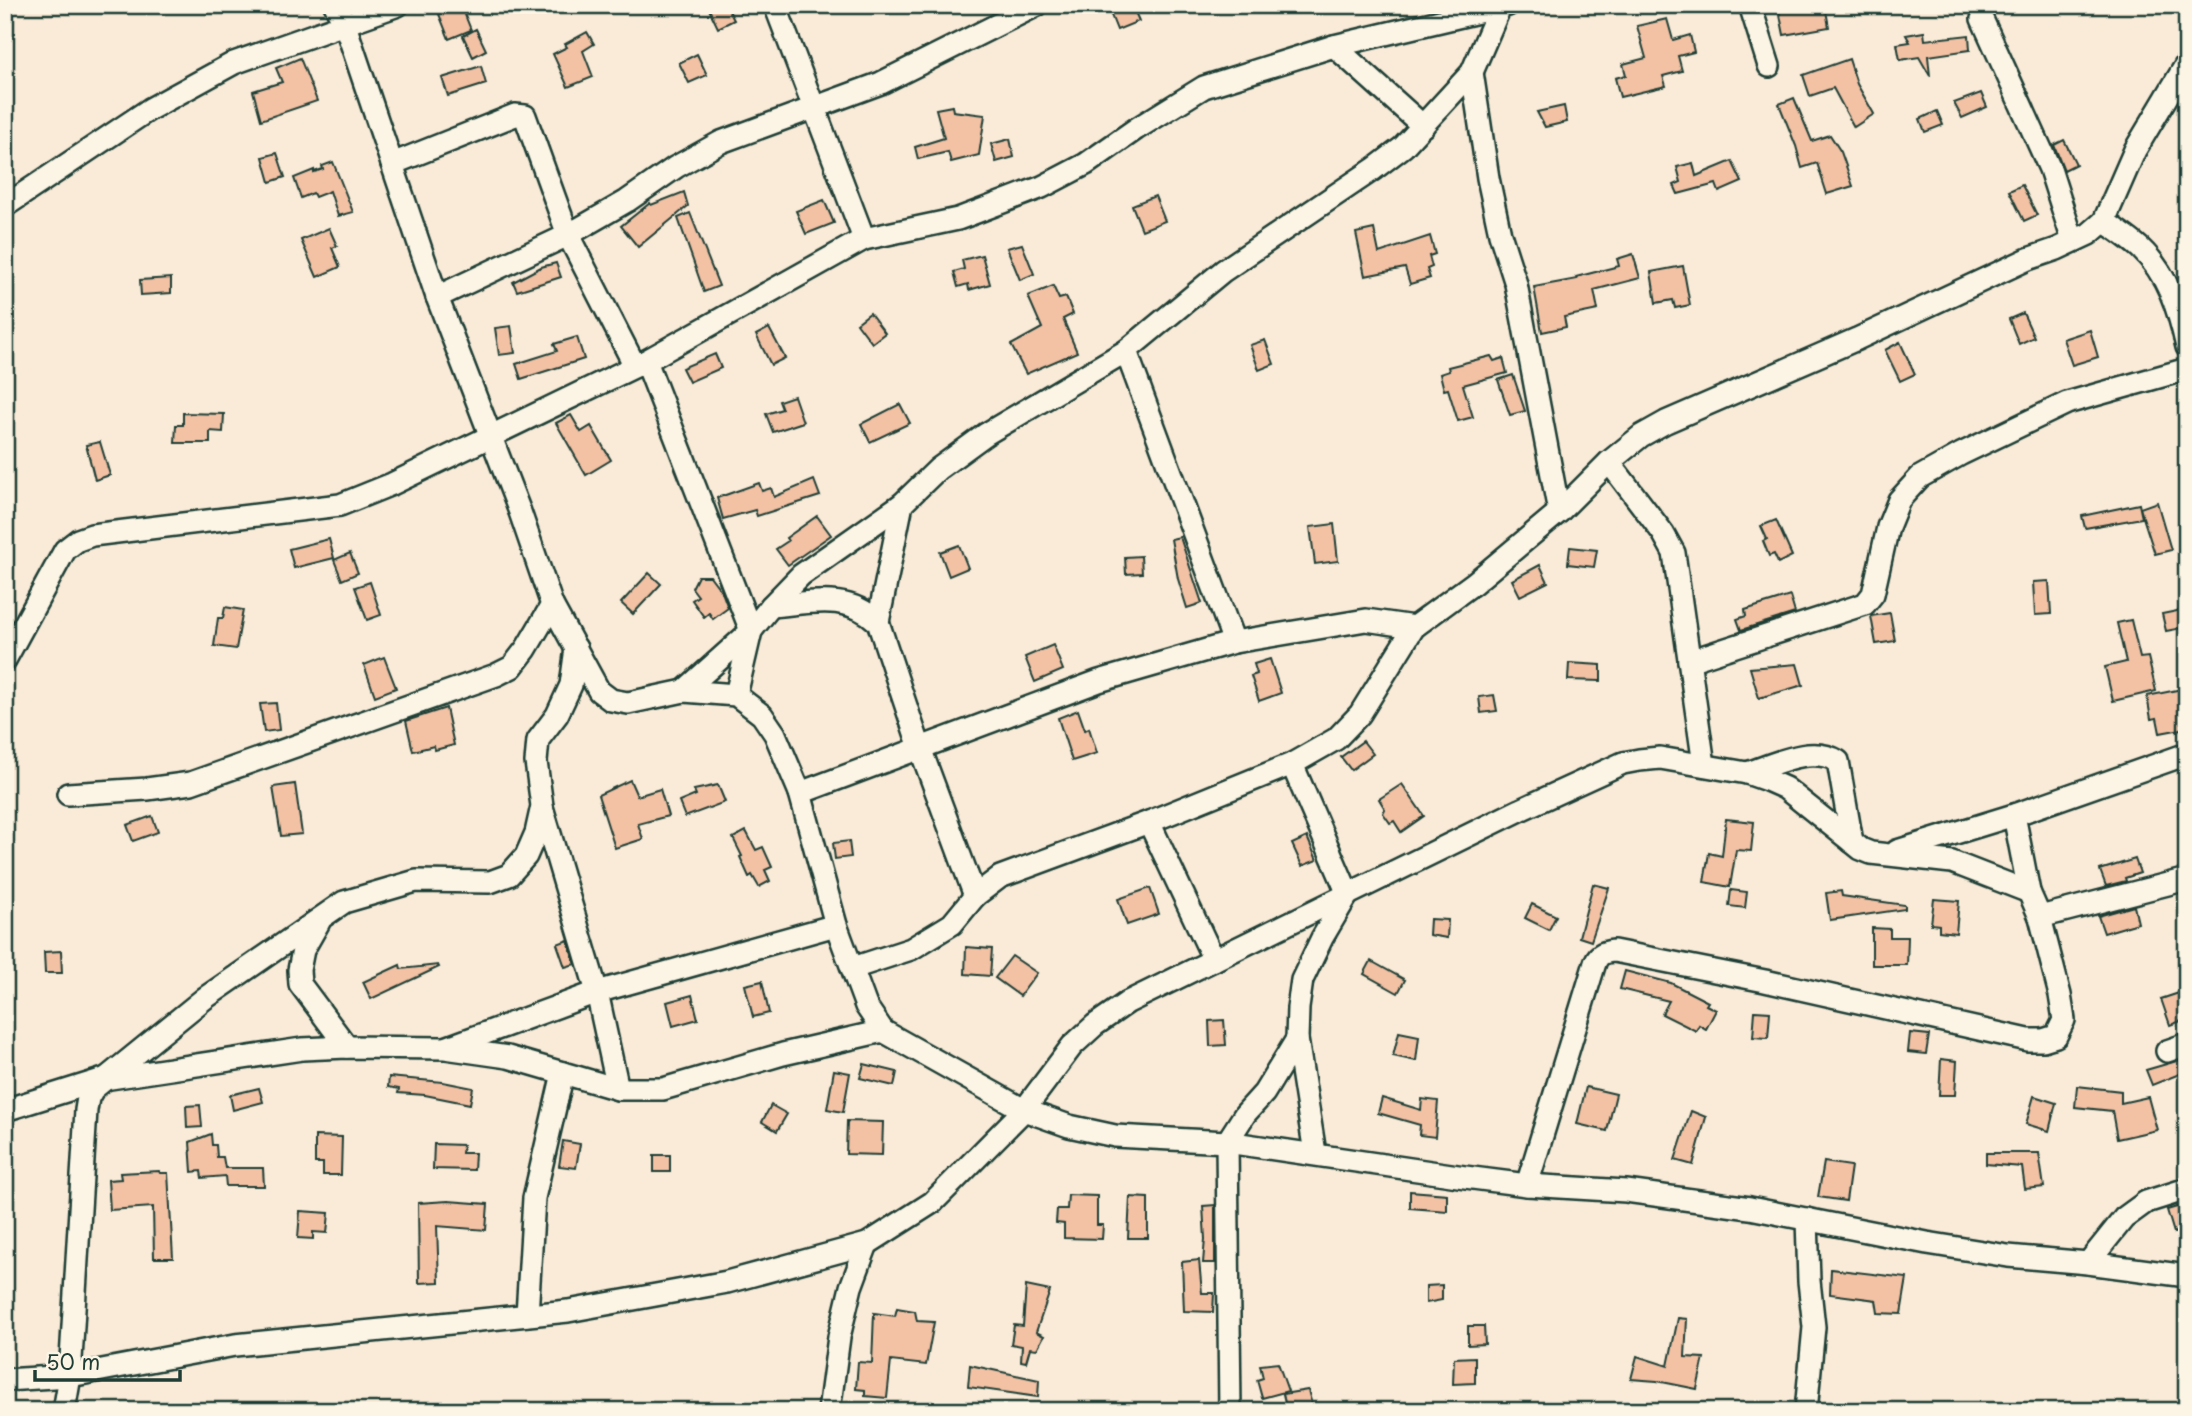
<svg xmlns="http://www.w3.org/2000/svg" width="2192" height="1416" viewBox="0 0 2192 1416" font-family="'Playpen Sans',sans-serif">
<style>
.building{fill:#f3c1a4;stroke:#1f3d34;stroke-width:2}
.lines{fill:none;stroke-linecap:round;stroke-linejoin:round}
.minor-casing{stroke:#1f3d34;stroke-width:26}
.minor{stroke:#fcf5e5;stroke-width:21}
</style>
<rect width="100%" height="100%" fill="#faebd8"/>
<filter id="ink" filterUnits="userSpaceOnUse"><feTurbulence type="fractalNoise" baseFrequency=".0143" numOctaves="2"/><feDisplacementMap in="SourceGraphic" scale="14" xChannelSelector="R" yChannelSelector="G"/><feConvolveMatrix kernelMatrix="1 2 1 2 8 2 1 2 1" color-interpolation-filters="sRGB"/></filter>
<g filter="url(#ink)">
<g class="building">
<polygon points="461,5 471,30 449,39 439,14"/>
<polygon points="707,5 726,5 734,20 718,28"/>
<polygon points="1107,5 1132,5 1139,21 1117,30"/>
<polygon points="1778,5 1825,5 1829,27 1784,35"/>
<polygon points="1667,19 1673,40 1690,35 1694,52 1678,56 1682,71 1663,76 1666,86 1620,97 1615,78 1626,75 1623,64 1646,58 1637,26"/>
<polygon points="476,29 486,50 473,57 463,36"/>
<polygon points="587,32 594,44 583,51 593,77 568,87 553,54 567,47 565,44"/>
<polygon points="1924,32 1925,40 1969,35 1970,50 1928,56 1930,76 1919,57 1900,60 1897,44 1910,42 1906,35"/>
<polygon points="697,54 707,75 689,83 679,63"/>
<polygon points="300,58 317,101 261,120 253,91 282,82 276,68"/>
<polygon points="1849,59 1857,84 1874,114 1854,127 1833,88 1810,96 1803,75"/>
<polygon points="481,66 486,84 448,96 442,78"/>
<polygon points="1981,93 1987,107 1962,118 1954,103"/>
<polygon points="1794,98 1812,141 1830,135 1841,152 1853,186 1827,194 1817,163 1802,168 1796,146 1779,104"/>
<polygon points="952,106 953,111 985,115 979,155 951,162 948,152 918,159 915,147 944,138 936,109"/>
<polygon points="1564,106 1567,122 1545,127 1537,112"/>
<polygon points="1937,111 1943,125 1925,132 1920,119"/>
<polygon points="1010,139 1014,157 996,162 991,144"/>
<polygon points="2064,140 2076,164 2064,170 2054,145"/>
<polygon points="277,153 285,177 270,182 263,157"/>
<polygon points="1732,161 1742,182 1719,192 1716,184 1678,194 1674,185 1681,182 1677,167 1693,163 1696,176"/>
<polygon points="333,162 353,212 338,216 330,191 315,197 313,193 301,198 294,178 314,170 314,172 323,169 322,166"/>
<polygon points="2022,185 2037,215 2024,221 2009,191"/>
<polygon points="684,192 688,206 638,247 621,226 650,203 651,205"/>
<polygon points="1155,196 1165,221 1142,230 1132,205"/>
<polygon points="824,200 834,223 806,234 796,211"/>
<polygon points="690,213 719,286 704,292 678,218"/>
<polygon points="329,228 337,246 332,248 340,267 317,277 301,240"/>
<polygon points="1374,229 1379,253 1430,236 1435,254 1429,256 1432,267 1427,269 1430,278 1410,284 1405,268 1365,276 1356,233"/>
<polygon points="1022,244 1034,274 1020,280 1007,248"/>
<polygon points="1633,254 1640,278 1594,290 1598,310 1564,317 1566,327 1542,332 1534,287 1577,279 1576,277 1619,266 1617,259"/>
<polygon points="982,255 990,284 969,290 968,284 958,287 954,272 964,269 962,260"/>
<polygon points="556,263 561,277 517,291 513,282 541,267"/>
<polygon points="1683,266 1690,305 1675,308 1673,300 1656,303 1651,272"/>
<polygon points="171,278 171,293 141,295 140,280"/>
<polygon points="1053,286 1059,299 1066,297 1073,314 1063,319 1077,352 1026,374 1011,345 1042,328 1028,296"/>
<polygon points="870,313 885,333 872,343 857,323"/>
<polygon points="2023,313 2034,337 2019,344 2009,319"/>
<polygon points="511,326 515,353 499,355 495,328"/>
<polygon points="769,328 785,358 771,365 756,335"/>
<polygon points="2090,330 2098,357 2072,365 2063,339"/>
<polygon points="577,337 584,359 521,379 516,364 557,351 554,344"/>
<polygon points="1265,340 1274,364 1259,370 1250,345"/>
<polygon points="1900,342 1915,374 1900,381 1885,350"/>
<polygon points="715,354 721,368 689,382 682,368"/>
<polygon points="1491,356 1494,361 1503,358 1507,373 1463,385 1473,417 1458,421 1448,389 1444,390 1440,374 1449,371 1448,367"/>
<polygon points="1513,375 1525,411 1510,415 1498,380"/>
<polygon points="794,396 803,422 773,432 766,414 782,409 779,401"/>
<polygon points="900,404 910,423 870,442 861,424"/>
<polygon points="183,413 224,414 223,432 210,431 210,443 175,443 176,425 183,425"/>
<polygon points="571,415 581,432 591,426 611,460 586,475 556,423"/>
<polygon points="100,442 110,475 95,480 86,445"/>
<polygon points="814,480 820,496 757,516 755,510 723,519 717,498 759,483 762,491 771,488 774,497"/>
<polygon points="2157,502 2171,550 2155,554 2140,508"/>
<polygon points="2139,504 2142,518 2085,528 2082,516"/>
<polygon points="817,516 831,535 788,565 776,549 788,541 786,538"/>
<polygon points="1776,520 1792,556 1778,563 1774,554 1769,556 1763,541 1767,539 1761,526"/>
<polygon points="1334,524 1338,561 1315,564 1310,527"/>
<polygon points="1180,537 1202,603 1187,608 1178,579 1171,539"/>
<polygon points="329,539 334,558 294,568 289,549"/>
<polygon points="959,545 968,568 949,576 940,552"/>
<polygon points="1570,547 1597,550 1594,567 1568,564"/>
<polygon points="350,553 358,573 342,580 334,560"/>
<polygon points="1141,556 1142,573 1126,574 1125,557"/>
<polygon points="1540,565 1548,582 1520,596 1512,580"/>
<polygon points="649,573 661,584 633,614 621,603"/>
<polygon points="698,576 710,576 722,592 728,608 713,619 709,613 704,617 692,600 698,596 692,588"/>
<polygon points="2049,581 2051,614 2035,615 2033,582"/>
<polygon points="370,582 381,615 367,620 355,587"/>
<polygon points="1790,596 1795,613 1741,630 1737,619 1746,616 1745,610"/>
<polygon points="225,607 243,610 236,649 214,646 218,618 223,618"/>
<polygon points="2187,609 2187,627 2166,631 2162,614"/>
<polygon points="1890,613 1895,641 1876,644 1871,616"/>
<polygon points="2131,620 2140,658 2148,657 2156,691 2113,701 2105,667 2126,662 2117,623"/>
<polygon points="1053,645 1063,670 1035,682 1025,657"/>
<polygon points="384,657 396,688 375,696 364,665"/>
<polygon points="1270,659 1281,693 1259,701 1251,676 1257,674 1254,664"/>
<polygon points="1569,663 1601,665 1601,681 1568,680"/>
<polygon points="1797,664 1803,685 1759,698 1750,668"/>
<polygon points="2187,688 2187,728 2160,733 2157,718 2151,719 2147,696"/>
<polygon points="1494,695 1497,711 1481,713 1479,697"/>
<polygon points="276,703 279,730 264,732 260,704"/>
<polygon points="446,708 454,745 435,750 434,746 413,751 406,721"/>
<polygon points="1078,710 1085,730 1089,728 1097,753 1072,761 1058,718"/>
<polygon points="1363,741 1373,754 1351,770 1341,757"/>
<polygon points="630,780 637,796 660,789 668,816 638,824 643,839 615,848 598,795"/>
<polygon points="295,784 302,834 281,836 273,787"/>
<polygon points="1402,784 1424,816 1401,832 1394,821 1390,823 1383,813 1385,809 1379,799"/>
<polygon points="718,785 725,802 685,817 679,802 696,795 694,790"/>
<polygon points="152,816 158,832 133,841 127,825"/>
<polygon points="1726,819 1754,822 1751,851 1736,850 1730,887 1704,882 1709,853 1722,856"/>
<polygon points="746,831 756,850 763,847 772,867 765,870 770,881 759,887 752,875 749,877 740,857 742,856 733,838"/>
<polygon points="1307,837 1317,860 1302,866 1292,844"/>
<polygon points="849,841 851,857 835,859 833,843"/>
<polygon points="2135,859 2140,873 2125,878 2126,881 2106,886 2100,870"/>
<polygon points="1593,884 1609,888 1591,941 1579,937"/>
<polygon points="1150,888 1159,914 1127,925 1118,899"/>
<polygon points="1731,890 1747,892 1745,908 1729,906"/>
<polygon points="1841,891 1842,896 1905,905 1905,909 1830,920 1826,893"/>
<polygon points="1934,899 1959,901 1956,933 1939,931 1939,925 1931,924"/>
<polygon points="1532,904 1556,916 1549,930 1525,918"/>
<polygon points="2134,906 2138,923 2104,933 2098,916"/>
<polygon points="1430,919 1448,920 1447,938 1429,935"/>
<polygon points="1872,928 1890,929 1890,937 1908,937 1907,965 1872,965"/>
<polygon points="568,940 575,964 565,967 557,944"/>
<polygon points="966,947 992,949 990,976 965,974"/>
<polygon points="61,951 62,973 45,973 44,952"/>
<polygon points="1012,956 1037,973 1020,996 995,978"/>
<polygon points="1371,961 1405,980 1398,993 1364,974"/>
<polygon points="400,965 401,969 438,965 439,967 371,999 363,982"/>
<polygon points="1625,971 1671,983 1708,1002 1706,1005 1716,1010 1706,1029 1699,1025 1696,1031 1662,1014 1669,1001 1620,989"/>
<polygon points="762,981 769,1013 753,1017 745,985"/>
<polygon points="2179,993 2181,996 2187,994 2187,1019 2170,1025 2161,999"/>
<polygon points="692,995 698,1019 673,1026 667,1002"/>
<polygon points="1755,1011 1770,1012 1768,1038 1753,1037"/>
<polygon points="1224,1020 1226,1045 1210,1046 1209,1021"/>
<polygon points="1399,1032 1419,1036 1416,1061 1393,1056"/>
<polygon points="1910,1033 1929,1035 1926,1054 1908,1052"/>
<polygon points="2187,1058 2187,1071 2152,1085 2146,1070"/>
<polygon points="1941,1059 1957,1061 1955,1095 1939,1095"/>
<polygon points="864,1064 897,1072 894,1086 860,1078"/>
<polygon points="834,1070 850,1073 843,1112 827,1109"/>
<polygon points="389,1077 443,1082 473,1088 470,1104 425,1095 398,1093 399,1089 388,1087"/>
<polygon points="2077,1086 2121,1091 2121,1103 2148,1097 2157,1130 2117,1139 2112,1111 2075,1107"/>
<polygon points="1586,1087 1616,1094 1607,1131 1577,1124"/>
<polygon points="259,1088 263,1102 233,1110 230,1095"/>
<polygon points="2034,1096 2056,1103 2049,1131 2026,1124"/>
<polygon points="1382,1098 1421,1110 1422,1099 1438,1101 1435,1137 1419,1135 1420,1125 1378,1113"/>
<polygon points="200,1105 202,1127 187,1128 186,1106"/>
<polygon points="771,1105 787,1114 777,1131 762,1122"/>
<polygon points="1691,1111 1706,1117 1693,1165 1675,1160"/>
<polygon points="847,1121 883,1122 882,1155 846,1154"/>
<polygon points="211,1134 212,1145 216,1145 217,1157 223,1157 225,1168 263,1168 264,1186 226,1186 225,1176 202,1178 201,1171 192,1172 190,1142"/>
<polygon points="315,1136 342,1137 341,1175 323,1175 323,1163 315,1163"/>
<polygon points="563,1141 580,1144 576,1168 559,1166"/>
<polygon points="434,1144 463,1145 462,1153 475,1153 474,1170 433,1169"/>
<polygon points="1986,1153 2039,1153 2044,1187 2025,1189 2022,1167 1986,1164"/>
<rect x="654" y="1155" width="16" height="17"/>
<polygon points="1824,1162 1851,1166 1846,1201 1818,1197"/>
<polygon points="159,1171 160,1173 168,1173 173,1258 154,1258 153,1207 110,1210 108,1180 121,1179 120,1173"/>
<polygon points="1410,1191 1447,1194 1447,1211 1410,1208"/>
<polygon points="1068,1195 1097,1196 1097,1225 1103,1225 1102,1239 1064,1238 1064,1224 1056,1223 1057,1209 1067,1209"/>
<polygon points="1130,1197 1148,1198 1148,1238 1128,1238"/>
<polygon points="448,1201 488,1204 486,1230 437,1226 439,1282 419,1283 418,1203"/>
<polygon points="2187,1204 2187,1230 2174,1233 2167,1210"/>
<polygon points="1215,1205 1215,1263 1203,1263 1205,1239 1203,1206"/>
<polygon points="300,1211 329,1213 327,1233 313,1232 313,1239 298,1238"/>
<polygon points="1199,1260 1202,1293 1214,1293 1213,1312 1184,1311 1182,1262"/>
<polygon points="1831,1269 1907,1278 1901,1314 1878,1313 1876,1300 1830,1294"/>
<polygon points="1442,1285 1442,1300 1426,1303 1426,1286"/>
<polygon points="1026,1286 1050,1291 1036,1332 1044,1336 1037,1349 1030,1348 1026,1362 1021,1361 1022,1346 1011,1344 1014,1325 1023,1326"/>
<polygon points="897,1308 915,1311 917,1321 934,1322 926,1365 891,1361 887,1398 865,1396 865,1390 856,1389 858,1362 872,1363 874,1313 895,1316"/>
<polygon points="1678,1318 1687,1319 1685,1357 1704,1358 1697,1389 1657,1381 1631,1379 1637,1356 1668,1366"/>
<polygon points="1468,1326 1484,1326 1485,1344 1468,1345"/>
<polygon points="1475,1357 1475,1383 1453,1384 1454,1358"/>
<polygon points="1278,1363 1288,1391 1262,1398 1257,1380 1263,1378 1260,1365"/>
<polygon points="970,1365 1039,1380 1038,1397 968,1387"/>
<polygon points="1308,1390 1312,1405 1296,1411 1287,1411 1283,1394"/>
</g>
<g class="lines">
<defs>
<g id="minor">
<polyline points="335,5 344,22 437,297 520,512 552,605 599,691 611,700 628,703 684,691 736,695 762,715 775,734 800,793 836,925 866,1006 883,1031 1024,1110 1069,1126 1115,1136 1227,1142 1465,1177 1527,1185 1626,1191 1750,1208 1927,1243 2008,1256 2088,1263 2187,1276"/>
<polyline points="775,5 864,239"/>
<polyline points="1750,5 1769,66"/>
<polyline points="1982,19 2050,169 2073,241"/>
<polyline points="1334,46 1423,126"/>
<polyline points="1472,72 1488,178 1500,234 1516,284 1559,512"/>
<polyline points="392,164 515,115 525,116 568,235 635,366"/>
<polyline points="5,206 150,109 234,63 398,5"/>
<path d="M2104,221c12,9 25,17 36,27 28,26 39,63 47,99"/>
<polyline points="437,297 568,235 627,201 676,167 721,142 881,83 1037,5"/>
<polyline points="1126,351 1234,642"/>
<polyline points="646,361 751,631 684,691"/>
<polyline points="1609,462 1663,533 1674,553 1704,765"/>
<path d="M771,606c39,-3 76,-14 107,16l42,126 55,148"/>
<polyline points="878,622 902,504"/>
<polyline points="5,660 65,550 78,540 92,535 340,505 392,484 646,361 864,239 958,219 1042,187 1086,164 1136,129 1204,87 1334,46 1508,5"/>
<polyline points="1689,661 1865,604 1873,594 1888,527 1899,500 1920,477 1961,454 2067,403 2187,369"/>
<polyline points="736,695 751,631 771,606 801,575 902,504 938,469 986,434 1126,351 1223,271 1374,169 1403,147 1472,72 1500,7"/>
<polyline points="1292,764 1348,894"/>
<path d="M1747,773c29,-9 63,-28 91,-12l14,81"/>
<polyline points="800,793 1099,681 1234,642 1366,620 1414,627"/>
<polyline points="68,794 147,789 191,783 496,675 512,667 526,649 552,605"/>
<polyline points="542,807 597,992 618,1089"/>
<polyline points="1149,822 1214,960"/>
<polyline points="1897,851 2014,815 2187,754"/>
<polyline points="2040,917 2187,879"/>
<polyline points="319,922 303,950 299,970 300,984 347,1047"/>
<polyline points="853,968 911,949 952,924 975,896 1000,877 1149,822 1292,764 1336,739 1360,714 1414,627 1474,583 1559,512 1609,462 1641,436 1666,422 1857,339 2028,259 2057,249 2089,234 2104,221 2135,150 2187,63"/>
<polyline points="1297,1039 1315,1153"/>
<polyline points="448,1047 597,992 836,925"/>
<polyline points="2167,1051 2187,1044"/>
<polyline points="5,1110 104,1079 302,1049 347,1047 445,1048 508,1057 618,1089 663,1089 783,1054 883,1031"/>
<path d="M1527,1185l67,-219c3,-11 8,-14 20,-15l151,30 263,59h15l13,-4 8,-16 -4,-25 -20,-78 -11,-25 -15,-77"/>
<polyline points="2088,1263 2124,1218 2146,1202 2187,1189"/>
<polyline points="527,1315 534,1198 563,1073"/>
<polyline points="5,1380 70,1376 235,1345 568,1311 727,1282 867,1244 933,1202 1024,1110 1072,1046 1095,1025 1128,1002 1520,810 1623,763 1639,760 1660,758 1747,773 1767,780 1785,788 1861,849 1871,853 1952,862 2029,892"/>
<polyline points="64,1411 70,1376 86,1110 88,1098 93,1089 205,998 344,902 416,881 490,882 509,875 526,856 536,833 542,806 536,762 538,740 557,715 571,685 576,648"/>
<polyline points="829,1411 839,1337 851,1287 867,1244"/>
<polyline points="1230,1411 1227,1142 1245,1114 1264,1093 1297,1039 1298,1008 1302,980 1322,938 1348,894"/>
<polyline points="1806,1411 1814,1327 1809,1281 1807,1219"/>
</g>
</defs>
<use href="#minor" class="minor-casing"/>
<use href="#minor" class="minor"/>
</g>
</g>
<rect width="2192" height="1416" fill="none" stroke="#fcf5e5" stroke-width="28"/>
<rect x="14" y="14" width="2164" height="1388" fill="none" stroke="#1f3d34" stroke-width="2.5" filter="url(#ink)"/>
<path d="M35 1370v10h145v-10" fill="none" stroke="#1f3d34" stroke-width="3.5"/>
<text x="46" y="1370" font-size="21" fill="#1f3d34" stroke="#fcf5e5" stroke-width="5" paint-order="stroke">50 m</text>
</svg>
